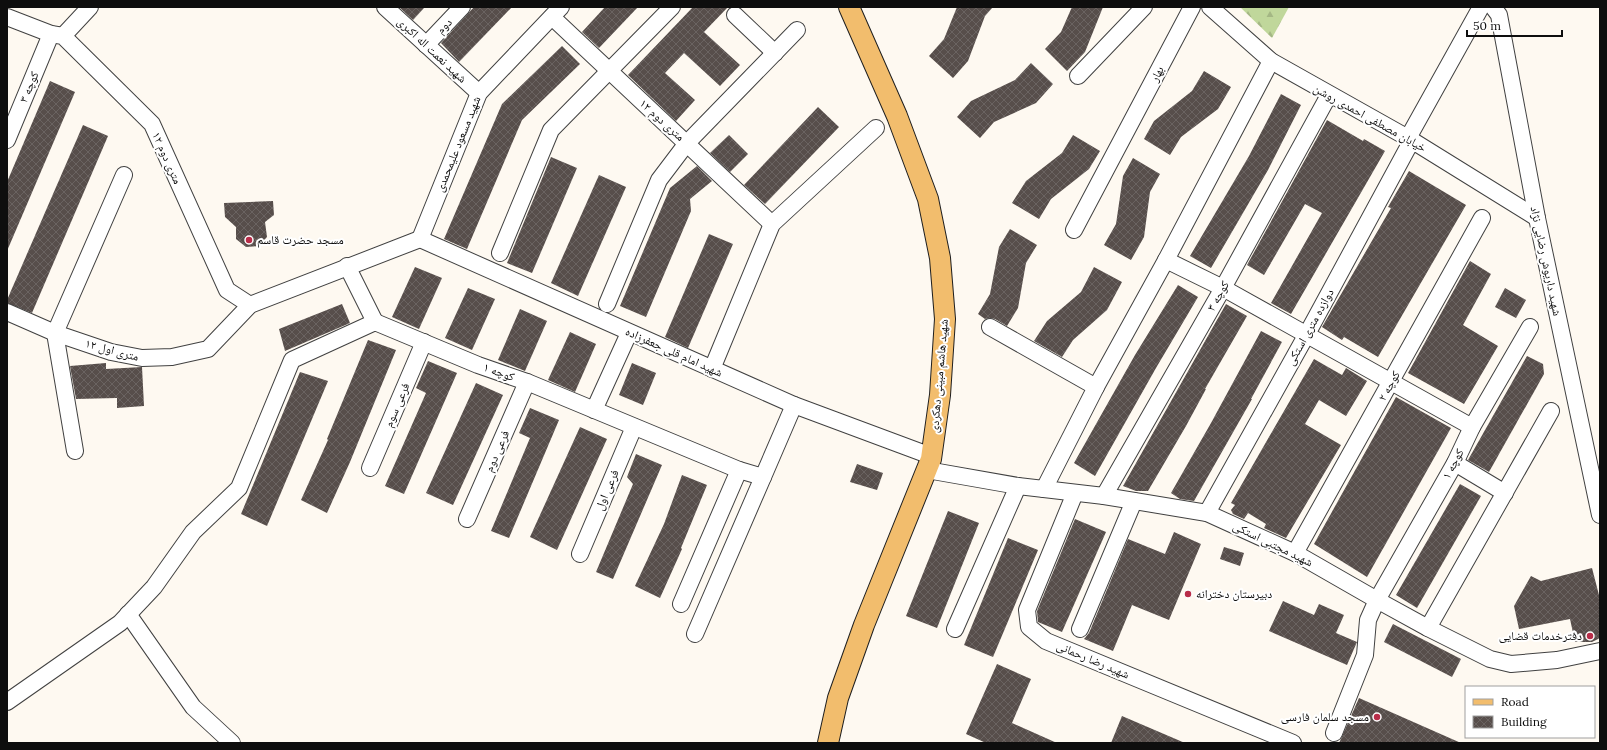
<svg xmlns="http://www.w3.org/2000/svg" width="1607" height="750" viewBox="0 0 1607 750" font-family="Lora,'Noto Naskh Arabic',serif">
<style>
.forest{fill:url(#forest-firs)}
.building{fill:url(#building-cross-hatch)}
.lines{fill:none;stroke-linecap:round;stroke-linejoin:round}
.minor-casing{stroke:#414141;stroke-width:18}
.major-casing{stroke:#1f1f1f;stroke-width:22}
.minor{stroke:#fff;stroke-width:16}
.major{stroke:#f2bd6d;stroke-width:20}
.poi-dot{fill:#b82d49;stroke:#fff;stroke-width:1.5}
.labels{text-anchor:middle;stroke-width:4;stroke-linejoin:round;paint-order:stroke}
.street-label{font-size:12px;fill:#0e0e0e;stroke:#fff}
.poi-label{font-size:12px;fill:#0e0e0e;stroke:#fff;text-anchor:start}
</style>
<defs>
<pattern id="forest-firs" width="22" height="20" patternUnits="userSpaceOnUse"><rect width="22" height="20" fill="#c0d79b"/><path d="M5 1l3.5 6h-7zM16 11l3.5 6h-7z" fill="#a4b784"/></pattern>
<pattern id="building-cross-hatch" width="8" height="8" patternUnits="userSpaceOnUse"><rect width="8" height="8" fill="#574e4b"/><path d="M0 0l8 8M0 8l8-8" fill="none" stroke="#6a6361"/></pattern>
</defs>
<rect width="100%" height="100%" fill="#fef9f1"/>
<polygon class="forest" points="1240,7 1289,7 1272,38"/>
<g class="building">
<polygon points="399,7 425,7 413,20"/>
<polygon points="474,7 512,7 459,62 441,43"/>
<polygon points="605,7 638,7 599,48 582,32"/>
<polygon points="693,7 728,7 704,32 740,65 720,86 684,53 665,73 695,100 676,121 628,75"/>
<polygon points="957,7 993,7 985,16 968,61 953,78 929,56 944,39"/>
<polygon points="1072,7 1103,7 1085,52 1067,71 1045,49 1061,32"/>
<polygon points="562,46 580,64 522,120 467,249 444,239 502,104"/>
<polygon points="1031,63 1053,84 1036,103 994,122 980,138 957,117 971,101 1015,80"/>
<polygon points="1204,71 1231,87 1218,109 1181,137 1170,155 1144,139 1154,121 1192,91"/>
<polygon points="50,81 75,92 7,251 7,182"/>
<polygon points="1281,94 1301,105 1268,170 1211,268 1190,256 1249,156"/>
<polygon points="818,107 839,127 765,204 744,185"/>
<polygon points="1327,120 1363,141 1364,139 1385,151 1291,314 1271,303 1322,213 1305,204 1264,275 1247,265"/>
<polygon points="83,125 108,136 32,313 7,303 7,300"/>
<polygon points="729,135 748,154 730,172 710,153"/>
<polygon points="1073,135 1100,151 1089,169 1051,199 1039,219 1012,203 1026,181 1062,153"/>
<polygon points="551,157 577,168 532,273 507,263"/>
<polygon points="1133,158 1160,174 1150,192 1144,237 1131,260 1104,245 1116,224 1123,176"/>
<polygon points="697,166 712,181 690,199 691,211 646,317 620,306 670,188"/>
<polygon points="1409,171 1466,205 1378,357 1344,337 1342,340 1322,327 1391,208 1388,207"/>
<polygon points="599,175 626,187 578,296 551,283"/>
<polygon points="273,201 274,215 265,222 267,237 259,246 246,247 236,239 236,227 225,217 224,203"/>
<polygon points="1010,229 1037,245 1026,263 1018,308 1007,326 995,319 990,318 985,319 978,314 990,294 999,247"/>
<polygon points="709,234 733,244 688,348 665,337"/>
<polygon points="1470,261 1491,274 1463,325 1498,346 1464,404 1408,373"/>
<polygon points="415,267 442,278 419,329 392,317"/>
<polygon points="1094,267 1122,282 1107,310 1073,340 1062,357 1034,341 1047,321 1081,292"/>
<polygon points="1178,285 1198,297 1156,368 1095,476 1074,463 1135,355"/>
<polygon points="468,288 495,299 472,350 445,338"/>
<polygon points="1505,288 1526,300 1516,318 1495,307"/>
<polygon points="342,304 350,323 285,351 279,329"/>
<polygon points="1226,304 1247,316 1205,389 1206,389 1186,426 1148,491 1136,491 1123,486"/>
<polygon points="520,309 547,321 525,371 498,360"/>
<polygon points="1261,331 1282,342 1251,399 1252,399 1194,501 1180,499 1171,493 1211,423"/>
<polygon points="570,332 596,344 575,392 548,380"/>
<polygon points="368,340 396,350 350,462 327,513 301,500 328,440 327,439"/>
<polygon points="1527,356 1543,364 1544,374 1489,472 1468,460"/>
<polygon points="1314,359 1342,375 1346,368 1367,381 1346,416 1319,400 1305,424 1341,445 1286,538 1264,528 1266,524 1248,513 1244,519 1233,514 1231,510 1235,505 1231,503"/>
<polygon points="428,361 457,373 404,494 385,486 426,393 416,388"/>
<polygon points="106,363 106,369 142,367 144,406 117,408 117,398 76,399 70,366"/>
<polygon points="632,363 656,373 643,405 619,395"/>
<polygon points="300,372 328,381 267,526 241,514"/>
<polygon points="476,383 503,395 453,505 426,493"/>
<polygon points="1396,397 1451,428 1367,577 1314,544"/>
<polygon points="530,408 559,420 509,538 491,531 530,438 519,433"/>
<polygon points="580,427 607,439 557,550 530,537"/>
<polygon points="636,454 662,465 613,579 596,572 633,484 627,477"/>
<polygon points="857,464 883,473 877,490 850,482"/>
<polygon points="682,475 707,485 681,548 682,549 660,598 635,586 664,524"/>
<polygon points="1460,484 1481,496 1417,608 1396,595"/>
<polygon points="948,511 979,523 937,628 906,616"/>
<polygon points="1075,519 1106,532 1062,632 1038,622 1037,611"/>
<polygon points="1174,532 1201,544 1169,620 1132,605 1113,651 1084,639 1089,633 1128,539 1165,554"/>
<polygon points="1008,538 1038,550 993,657 964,645"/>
<polygon points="1224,547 1244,553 1240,566 1220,559"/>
<polygon points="1592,568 1600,599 1600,638 1592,642 1575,642 1570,619 1519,629 1514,606 1531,576 1541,581"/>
<polygon points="1283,601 1314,615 1319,604 1344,615 1336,633 1357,642 1347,665 1269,631"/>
<polygon points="1393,624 1461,659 1452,677 1384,642"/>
<polygon points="997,664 1031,679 1012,723 1057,743 986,743 966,734"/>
<polygon points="1359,698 1461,743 1339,743"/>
<polygon points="1122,716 1185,743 1111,743"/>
</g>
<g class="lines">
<defs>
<g id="minor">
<polyline points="385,7 479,93"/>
<polyline points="1210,7 1271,61 1408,138 1537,218"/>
<polyline points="1493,7 1499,15 1537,218 1600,515"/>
<polyline points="735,15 775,53"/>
<polyline points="7,17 51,34 63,36 152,124 227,290 250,305"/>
<polyline points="552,17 772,224"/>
<polyline points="63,36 90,7"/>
<polyline points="426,45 462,7"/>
<polyline points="1078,76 1144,7"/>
<polyline points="1408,138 1481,7"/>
<polyline points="7,140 51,34"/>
<polyline points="1074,230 1192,7"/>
<polyline points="420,239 794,405 931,456"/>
<polyline points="420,239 479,93 561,7"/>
<polyline points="500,253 551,130 672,7"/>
<polyline points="1166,260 1223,288 1472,427"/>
<polyline points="347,266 375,322"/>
<polyline points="607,304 659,180 687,143 797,30"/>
<polyline points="7,312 55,333 111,352 142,358 172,357 208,349 250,305 420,239"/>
<polyline points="990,327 1096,387"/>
<polyline points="712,369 772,224 876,128"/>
<polyline points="594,410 629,333"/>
<polyline points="75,451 55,333 124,175"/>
<polyline points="1455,463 1505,493"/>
<polyline points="370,468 424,342"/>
<polyline points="927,470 1018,486 1104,496 1207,513 1295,553 1377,600 1428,628 1490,659 1511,664 1557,660 1600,651"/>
<polyline points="1044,489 1096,387 1166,260 1271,61"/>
<polyline points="1075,493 1027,610 1029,627 1046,641 1293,743"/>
<polyline points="1104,496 1223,288 1329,95"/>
<polyline points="1207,513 1307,334 1412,140"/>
<polyline points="467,519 527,382"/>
<polyline points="1295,553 1482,218"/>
<polyline points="580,554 634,427"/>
<polyline points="681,604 739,470"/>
<polyline points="128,614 193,707 232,743"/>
<polyline points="1428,628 1551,411"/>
<polyline points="955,629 1018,486"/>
<polyline points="1080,629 1134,501"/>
<polyline points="695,634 763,477"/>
<polyline points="7,702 120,623 154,587 193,532 239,488 292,360 375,322 478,365 527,382 739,470 763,477 794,405"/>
<polyline points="1334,733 1365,655 1368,620 1377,600 1455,463 1472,427 1530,327"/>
</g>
<polyline id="major" points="828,743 838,698 864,625 931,459 940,395 945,319 940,258 928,199 897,116 849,7"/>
</defs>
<use href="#minor" class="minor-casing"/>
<use href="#major" class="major-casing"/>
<use href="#minor" class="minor"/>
<use href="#major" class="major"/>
</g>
<g class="poi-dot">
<circle cx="249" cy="240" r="4"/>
<circle cx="1188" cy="594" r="4"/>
<circle cx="1590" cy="636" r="4"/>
<circle cx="1377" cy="717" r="4"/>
</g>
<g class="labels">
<g class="street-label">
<text transform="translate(444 26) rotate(-46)" y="4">دوم</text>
<text transform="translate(432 50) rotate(43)" y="4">شهید نعمت اله اکبری</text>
<text transform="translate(1157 74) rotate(-63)" y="4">بهار</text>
<text transform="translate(29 87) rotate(-67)" y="4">کوچه ۳</text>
<text transform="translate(1370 118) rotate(29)" y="4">خیابان مصطفی احمدی روشن</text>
<text transform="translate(662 120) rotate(42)" y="4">۱۲ متری دوم</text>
<text transform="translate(458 144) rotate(-68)" y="4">شهید مسعود علیمحمدی</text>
<text transform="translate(167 158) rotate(66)" y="4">۱۲ متری دوم</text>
<text transform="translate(1546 261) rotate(78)" y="4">شهید داریوش رضایی نژاد</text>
<text transform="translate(1218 296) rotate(-60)" y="4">کوچه ۳</text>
<text transform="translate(1310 327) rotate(-61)" y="4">دوازده متری استکی</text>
<text transform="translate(112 350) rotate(15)" y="4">۱۲ متری اول</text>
<text transform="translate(674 352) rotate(24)" y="4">شهید امام قلی جعفرزاده</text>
<text transform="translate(499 372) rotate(20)" y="4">کوچه ۱</text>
<text transform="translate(939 376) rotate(-85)" y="4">شهید هاشم مبینی دهکردی</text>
<text transform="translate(1389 386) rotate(-61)" y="4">کوچه ۲</text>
<text transform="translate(397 405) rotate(-67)" y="4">فرعی سوم</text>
<text transform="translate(497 451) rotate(-66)" y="4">فرعی دوم</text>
<text transform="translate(1453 464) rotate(-62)" y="4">کوچه ۱</text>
<text transform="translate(607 490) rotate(-67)" y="4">فرعی اول</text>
<text transform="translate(1273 544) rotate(26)" y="4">شهید مجتبی استکی</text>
<text transform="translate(1093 660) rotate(23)" y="4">شهید رضا رحمانی</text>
</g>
<g class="poi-label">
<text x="257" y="244">مسجد حضرت قاسم</text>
<text x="1196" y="598">دبیرستان دخترانه</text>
<text x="1582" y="640" text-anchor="end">دفترخدمات قضایی</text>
<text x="1369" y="721" text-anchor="end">مسجد سلمان فارسی</text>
</g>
</g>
<rect width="1607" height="750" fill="none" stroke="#0e0e0e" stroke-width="16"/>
<rect x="1465" y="686" width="130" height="52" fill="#ffffff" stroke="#9f9f9f"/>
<rect x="1473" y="699" width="20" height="6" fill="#f2bd6d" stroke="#9f9f9f"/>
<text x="1501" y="706" font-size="12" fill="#0e0e0e">Road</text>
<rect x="1473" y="716" width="20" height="12" fill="url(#building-cross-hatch)" stroke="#9f9f9f"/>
<text x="1501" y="726" font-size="12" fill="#0e0e0e">Building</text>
<path d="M1467 30v6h95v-6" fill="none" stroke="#0e0e0e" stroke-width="2"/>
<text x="1473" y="30" font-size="12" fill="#0e0e0e" stroke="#ffffff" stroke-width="3" paint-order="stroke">50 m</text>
</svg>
